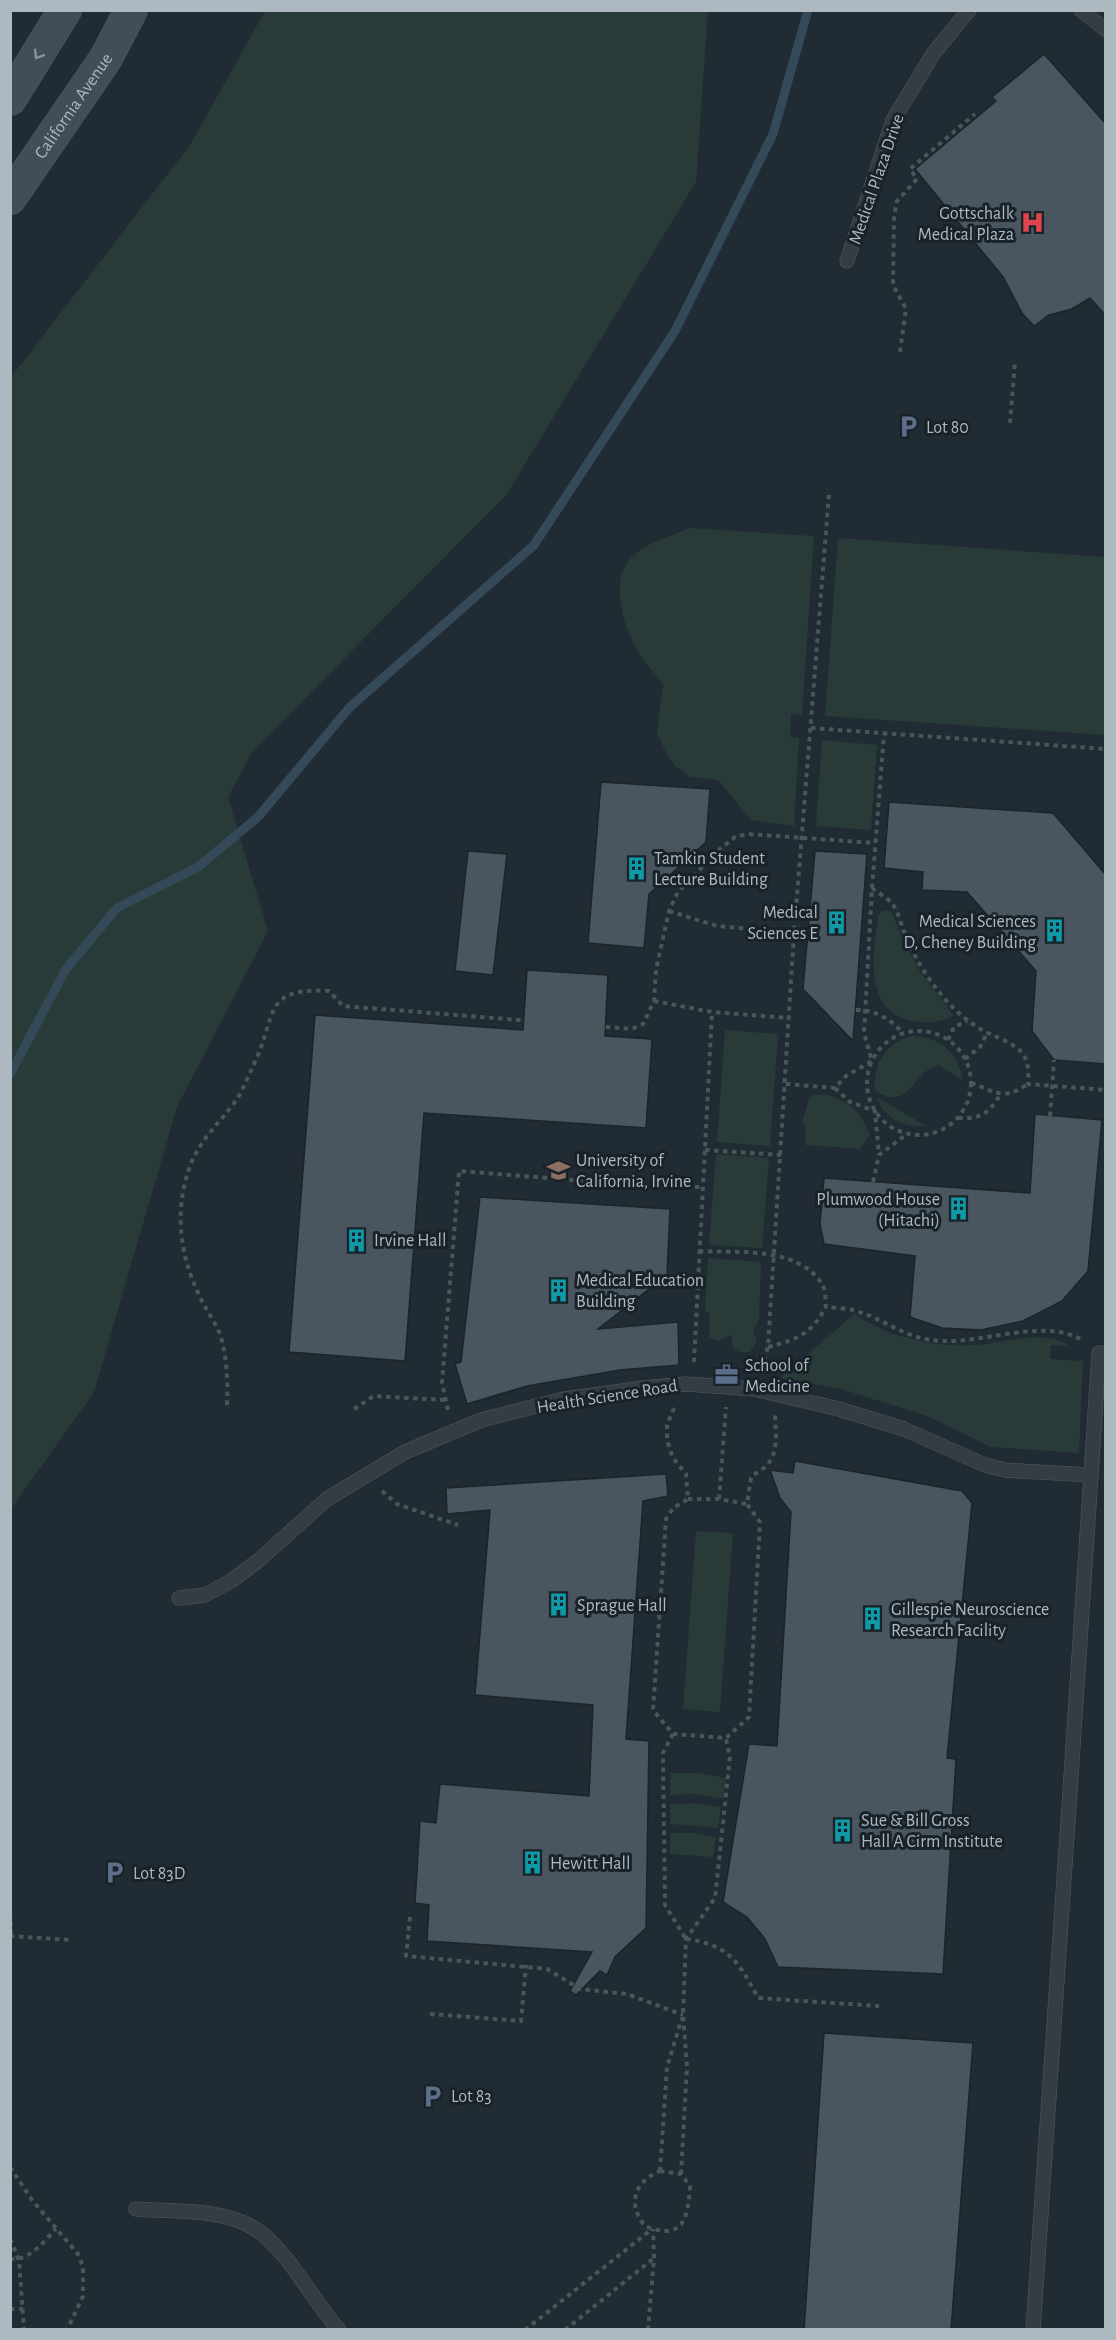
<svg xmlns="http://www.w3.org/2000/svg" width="1116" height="2340" viewBox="0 0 1116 2340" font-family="'Alegreya Sans',sans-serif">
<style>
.green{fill:#283b38}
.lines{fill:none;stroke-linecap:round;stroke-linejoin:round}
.stream{stroke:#354a59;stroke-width:9}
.building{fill:#49565f;stroke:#1b242a;stroke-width:1.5}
.lane-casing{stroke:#515b62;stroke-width:15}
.secondary-casing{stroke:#515b62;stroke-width:34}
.path{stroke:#465858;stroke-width:4;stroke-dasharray:4.5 4.5;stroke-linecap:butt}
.lane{stroke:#343d44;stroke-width:14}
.secondary{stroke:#424d57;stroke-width:33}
.path-bridge{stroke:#465858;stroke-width:4;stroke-dasharray:4.5 4.5;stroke-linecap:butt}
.oneway{stroke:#88939c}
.labels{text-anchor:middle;stroke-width:6;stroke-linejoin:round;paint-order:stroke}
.street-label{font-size:18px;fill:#adb8c1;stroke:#192228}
.poi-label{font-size:18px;fill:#adb8c1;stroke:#192228;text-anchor:start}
</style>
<rect width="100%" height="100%" fill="#202b33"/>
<g class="green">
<polygon points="265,11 708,11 696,182 507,494 252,752 228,797 268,931 177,1107 94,1392 11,1509 11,377 190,145"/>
<path d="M690,528l124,8 -12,179 -11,-1 -1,23 9,1 -5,88 -43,-6 -33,-40 -28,-3 -14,-10 -10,-14 -9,-21 6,-48c-6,-9 -15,-17 -21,-26 -17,-26 -37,-79 -7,-104 15,-12 37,-19 55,-26z"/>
<polygon points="838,538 1105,557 1105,735 825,716"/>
<polygon points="822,740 877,745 871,830 816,826"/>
<path d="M884,910l8,2 9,24 20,37 33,43c-14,7 -31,8 -46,4 -46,-14 -34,-68 -30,-105z"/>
<polygon points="725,1030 778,1034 770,1146 717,1142"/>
<path d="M911,1036c30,1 47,16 52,45l-24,-16c-29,7 -27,47 -64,26 -2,-28 9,-46 36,-55z"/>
<path d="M824,1094c24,5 37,18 46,41l-10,14 -55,-4 1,-21 -4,-1 8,-27z"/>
<path d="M877,1097l49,29c-21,2 -42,-7 -49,-29z"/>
<polygon points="716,1154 769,1158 762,1248 709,1245"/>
<polygon points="708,1258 761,1262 759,1320 753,1331 757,1341 750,1352 741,1353 733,1348 731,1335 718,1341 709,1337 710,1315 705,1309"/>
<path d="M854,1314c36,23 75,33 119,31 33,-1 67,-18 99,2l-21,-2 -1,14 33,2 -4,92 -88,-6 -64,-31 -86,-27 -61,-11z"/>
<polygon points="696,1531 733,1533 720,1712 683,1709"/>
<polygon points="670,1773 699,1773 726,1778 723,1799 696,1794 670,1795"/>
<polygon points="696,1803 721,1807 718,1828 670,1824 670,1804"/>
<polygon points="670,1833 693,1833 716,1837 713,1857 670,1854"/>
</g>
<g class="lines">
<polyline class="stream" points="10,1074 66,969 117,908 198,867 258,817 350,707 534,545 675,331 773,134 808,10"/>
</g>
<g class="building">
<polygon points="1044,54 1106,124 1106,316 1090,298 1072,309 1049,315 1034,326 1022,313 1003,277 915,169 996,101 992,97"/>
<polygon points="601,782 710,789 706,842 649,894 644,948 588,943"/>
<polygon points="889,802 1053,813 1106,875 1106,1064 1054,1060 1032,1031 1036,971 967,892 922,890 923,872 884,868"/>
<polygon points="468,851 507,854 493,975 455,971"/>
<polygon points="815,851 867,854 853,1041 803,989"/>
<polygon points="527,970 608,975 605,1036 652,1039 646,1128 424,1113 405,1361 289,1352 315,1015 523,1030"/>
<polygon points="1035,1114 1102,1120 1088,1271 1062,1301 1023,1321 981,1330 942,1328 910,1317 915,1256 824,1244 820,1224 824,1178 1030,1193"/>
<polygon points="480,1197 670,1209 667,1275 598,1329 678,1322 679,1365 620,1370 527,1386 467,1404 455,1364 461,1362"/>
<polygon points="795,1461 962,1491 972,1503 947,1758 956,1759 943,1974 778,1967 765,1939 747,1917 723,1902 749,1744 777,1746 791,1512 780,1498 770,1470 793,1473"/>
<polygon points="666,1474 668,1496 643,1501 626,1739 649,1741 646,1928 615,1957 607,1975 600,1971 576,1995 570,1991 592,1952 427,1941 429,1905 415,1903 420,1821 436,1823 440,1784 589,1796 593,1705 475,1695 490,1510 447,1514 446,1488"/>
<polygon points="824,2033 973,2043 951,2330 804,2330"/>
</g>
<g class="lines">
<defs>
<g id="lane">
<polyline points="1081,10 1106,30"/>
<polyline points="847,261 893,120 933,54 969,10"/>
<polyline points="179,1598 205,1595 231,1581 259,1560 327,1499 405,1452 481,1420 564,1399 644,1388 686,1384 754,1389 839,1409 904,1429 985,1465 1005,1470 1091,1475 1099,1353 1106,1353"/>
<path d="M136,2209c38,3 89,-1 121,21 31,21 56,71 82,100"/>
<path d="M1033,2330c22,-285 38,-570 58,-855"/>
</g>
<g id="secondary">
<polyline points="10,99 65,10"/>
<path id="s1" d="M10,198l96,-140 25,-48"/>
</g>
</defs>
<use href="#lane" class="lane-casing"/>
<use href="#secondary" class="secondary-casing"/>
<g class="path">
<polyline points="900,352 906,309 893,285 894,215 897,201 917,179 910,169 975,114"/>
<polyline points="1010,423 1015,362"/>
<polyline points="811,728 1106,749"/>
<path d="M872,888c6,5 14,9 19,14 8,9 11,27 16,38 17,36 44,75 81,93 28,13 43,16 40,51l78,6"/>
<polyline points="669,911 717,926 794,933"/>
<polyline points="654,1001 712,1012 789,1018"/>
<path d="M856,1010c19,-1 35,10 47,23"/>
<circle cx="919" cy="1083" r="52"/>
<polyline points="948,1040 954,1027 967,1021"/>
<polyline points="965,1059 980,1047 987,1033"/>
<path d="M971,1083c26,9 32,18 57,1"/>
<polyline points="786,1084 835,1088 846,1076 872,1061 864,1033 872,888 884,734"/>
<polyline points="835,1088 850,1102 875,1111 879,1155"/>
<path d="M958,1118c23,1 30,-4 42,-23"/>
<polyline points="705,1150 781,1155"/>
<polyline points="873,1182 879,1155 907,1134"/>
<path d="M699,1251c38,2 99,-5 123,33 4,5 3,16 4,23 9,1 19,1 27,3 33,9 52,30 90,31 41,2 106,-24 140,0"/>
<path d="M768,1347c30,-8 42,-12 58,-40"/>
<polyline points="694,1362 712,1012"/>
<polyline points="761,1369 768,1347 794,933 829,494"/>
<path d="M227,1405c1,-24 0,-45 -6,-68 -5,-14 -15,-27 -21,-40 -20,-41 -26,-84 -11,-128 9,-28 31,-46 48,-70 7,-11 12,-25 18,-37 22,-47 7,-75 74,-71l14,15 289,23 11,-5 11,-23 2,-31 13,-59 9,-19 42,-43 15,-12 13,-3 127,9"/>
<path d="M674,1408l-7,17v15l6,18 13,16 2,25 -15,9 -7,11 -13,191 20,24 53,4 23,-21 11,-195 -13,-18 4,-26c5,-6 10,-7 15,-12 14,-14 9,-35 9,-52"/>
<polyline points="354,1409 374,1396 446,1400"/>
<polyline points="448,1410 442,1383 459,1171 662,1187 704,1187"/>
<polyline points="382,1491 397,1504 458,1525"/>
<polyline points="688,1499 719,1499 746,1504"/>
<polyline points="719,1499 726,1407"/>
<polyline points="673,1734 663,1753 665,1905 686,1939"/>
<polyline points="10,1903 11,1936"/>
<polyline points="410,1917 406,1956 547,1969 580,1989 627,1994 683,2015"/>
<polyline points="10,1936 71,1940"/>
<path d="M686,1939c42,5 53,23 72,59l121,8"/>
<polyline points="430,2014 521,2021 526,1965"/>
<polyline points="10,2167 32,2200 78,2254 83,2267 83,2296 67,2330"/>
<path d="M660,2171l21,3 9,12c-2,30 -5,56 -45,40 -18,-22 -11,-44 15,-55z"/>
<polyline points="660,2171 667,2067 682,2018"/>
<polyline points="681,2174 687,2067 683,2015 686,1939 715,1898 730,1757 726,1739"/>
<polyline points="10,2239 19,2260 24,2330"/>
<path d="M10,2259c20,2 33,-17 46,-30"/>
<polyline points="10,2309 23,2309"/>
<polyline points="525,2330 652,2229"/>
<polyline points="565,2330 654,2258"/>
<polyline points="648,2330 654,2258 653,2229"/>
</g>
<use href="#lane" class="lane"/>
<use href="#secondary" class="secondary"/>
<polyline class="path-bridge" points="1050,1116 1054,1060"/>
</g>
<defs><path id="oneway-chevron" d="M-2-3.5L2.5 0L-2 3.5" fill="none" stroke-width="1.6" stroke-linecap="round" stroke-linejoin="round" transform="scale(1.5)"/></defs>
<use class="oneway" href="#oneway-chevron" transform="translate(38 55) rotate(121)"/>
<defs>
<symbol id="hospital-bare" viewBox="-9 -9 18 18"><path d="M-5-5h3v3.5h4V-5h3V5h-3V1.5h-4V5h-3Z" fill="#e0444e" stroke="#192228" stroke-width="2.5" paint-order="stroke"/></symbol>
<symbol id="parking-bare" viewBox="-9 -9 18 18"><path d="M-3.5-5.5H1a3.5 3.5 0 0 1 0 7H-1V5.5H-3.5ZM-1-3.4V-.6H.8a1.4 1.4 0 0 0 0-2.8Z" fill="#5c6f8a" stroke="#192228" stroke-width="2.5" paint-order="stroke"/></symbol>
<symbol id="building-bare" viewBox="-9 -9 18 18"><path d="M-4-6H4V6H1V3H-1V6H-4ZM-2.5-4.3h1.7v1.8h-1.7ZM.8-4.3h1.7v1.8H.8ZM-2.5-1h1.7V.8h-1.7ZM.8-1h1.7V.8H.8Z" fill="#0f9aa8" stroke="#192228" stroke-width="2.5" paint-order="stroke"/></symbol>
<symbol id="university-bare" viewBox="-9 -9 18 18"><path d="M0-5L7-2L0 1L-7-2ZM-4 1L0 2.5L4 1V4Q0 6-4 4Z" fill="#8d6e63" stroke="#192228" stroke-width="2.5" paint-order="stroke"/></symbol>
<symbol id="office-bare" viewBox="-9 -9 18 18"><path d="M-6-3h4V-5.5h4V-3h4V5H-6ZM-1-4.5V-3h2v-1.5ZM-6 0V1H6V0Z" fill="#5c6f8a" stroke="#192228" stroke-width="2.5" paint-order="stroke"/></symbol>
</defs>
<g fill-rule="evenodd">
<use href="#hospital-bare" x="1016" y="206" width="33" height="33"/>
<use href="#parking-bare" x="892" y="410" width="33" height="33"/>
<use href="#building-bare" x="620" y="852" width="33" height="33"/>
<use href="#building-bare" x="820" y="906" width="33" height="33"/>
<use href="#building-bare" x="1038" y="914" width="33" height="33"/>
<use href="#university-bare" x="542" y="1154" width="33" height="33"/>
<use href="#building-bare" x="942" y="1192" width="33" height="33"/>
<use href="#building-bare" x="340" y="1224" width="33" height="33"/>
<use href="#building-bare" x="542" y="1274" width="33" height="33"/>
<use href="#office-bare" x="710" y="1358" width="33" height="33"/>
<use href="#building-bare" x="542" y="1588" width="33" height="33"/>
<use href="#building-bare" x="856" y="1602" width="33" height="33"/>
<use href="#building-bare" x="826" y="1814" width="33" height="33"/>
<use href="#building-bare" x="516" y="1846" width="33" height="33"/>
<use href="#parking-bare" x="98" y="1856" width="33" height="33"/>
<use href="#parking-bare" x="416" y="2080" width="33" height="33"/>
</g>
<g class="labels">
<g class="street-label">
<text dy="6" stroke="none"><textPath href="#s1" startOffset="112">California Avenue</textPath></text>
<text transform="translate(876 179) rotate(-71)" y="6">Medical Plaza Drive</text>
<text transform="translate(607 1396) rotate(-9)" y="6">Health Science Road</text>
</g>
<g class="poi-label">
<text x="1014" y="219" text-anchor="end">Gottschalk<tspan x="1014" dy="21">Medical Plaza</tspan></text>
<text x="926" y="433">Lot 80</text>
<text x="654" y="864">Tamkin Student<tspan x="654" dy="21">Lecture Building</tspan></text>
<text x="818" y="918" text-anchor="end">Medical<tspan x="818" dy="21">Sciences E</tspan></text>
<text x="1036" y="927" text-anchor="end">Medical Sciences<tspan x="1036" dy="21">D, Cheney Building</tspan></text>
<text x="576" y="1166">University of<tspan x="576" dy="21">California, Irvine</tspan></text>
<text x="940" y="1205" text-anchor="end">Plumwood House<tspan x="940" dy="21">(Hitachi)</tspan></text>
<text x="374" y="1246">Irvine Hall</text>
<text x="576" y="1286">Medical Education<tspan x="576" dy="21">Building</tspan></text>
<text x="745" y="1371">School of<tspan x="745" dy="21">Medicine</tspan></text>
<text x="577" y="1611">Sprague Hall</text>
<text x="891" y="1615">Gillespie Neuroscience<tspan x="891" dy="21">Research Facility</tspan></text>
<text x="861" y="1826">Sue &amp; Bill Gross<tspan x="861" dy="21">Hall A Cirm Institute</tspan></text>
<text x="550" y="1869">Hewitt Hall</text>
<text x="133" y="1879">Lot 83D</text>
<text x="451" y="2102">Lot 83</text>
</g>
</g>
<rect width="1116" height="2340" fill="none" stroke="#adb8c1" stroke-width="24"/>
</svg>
